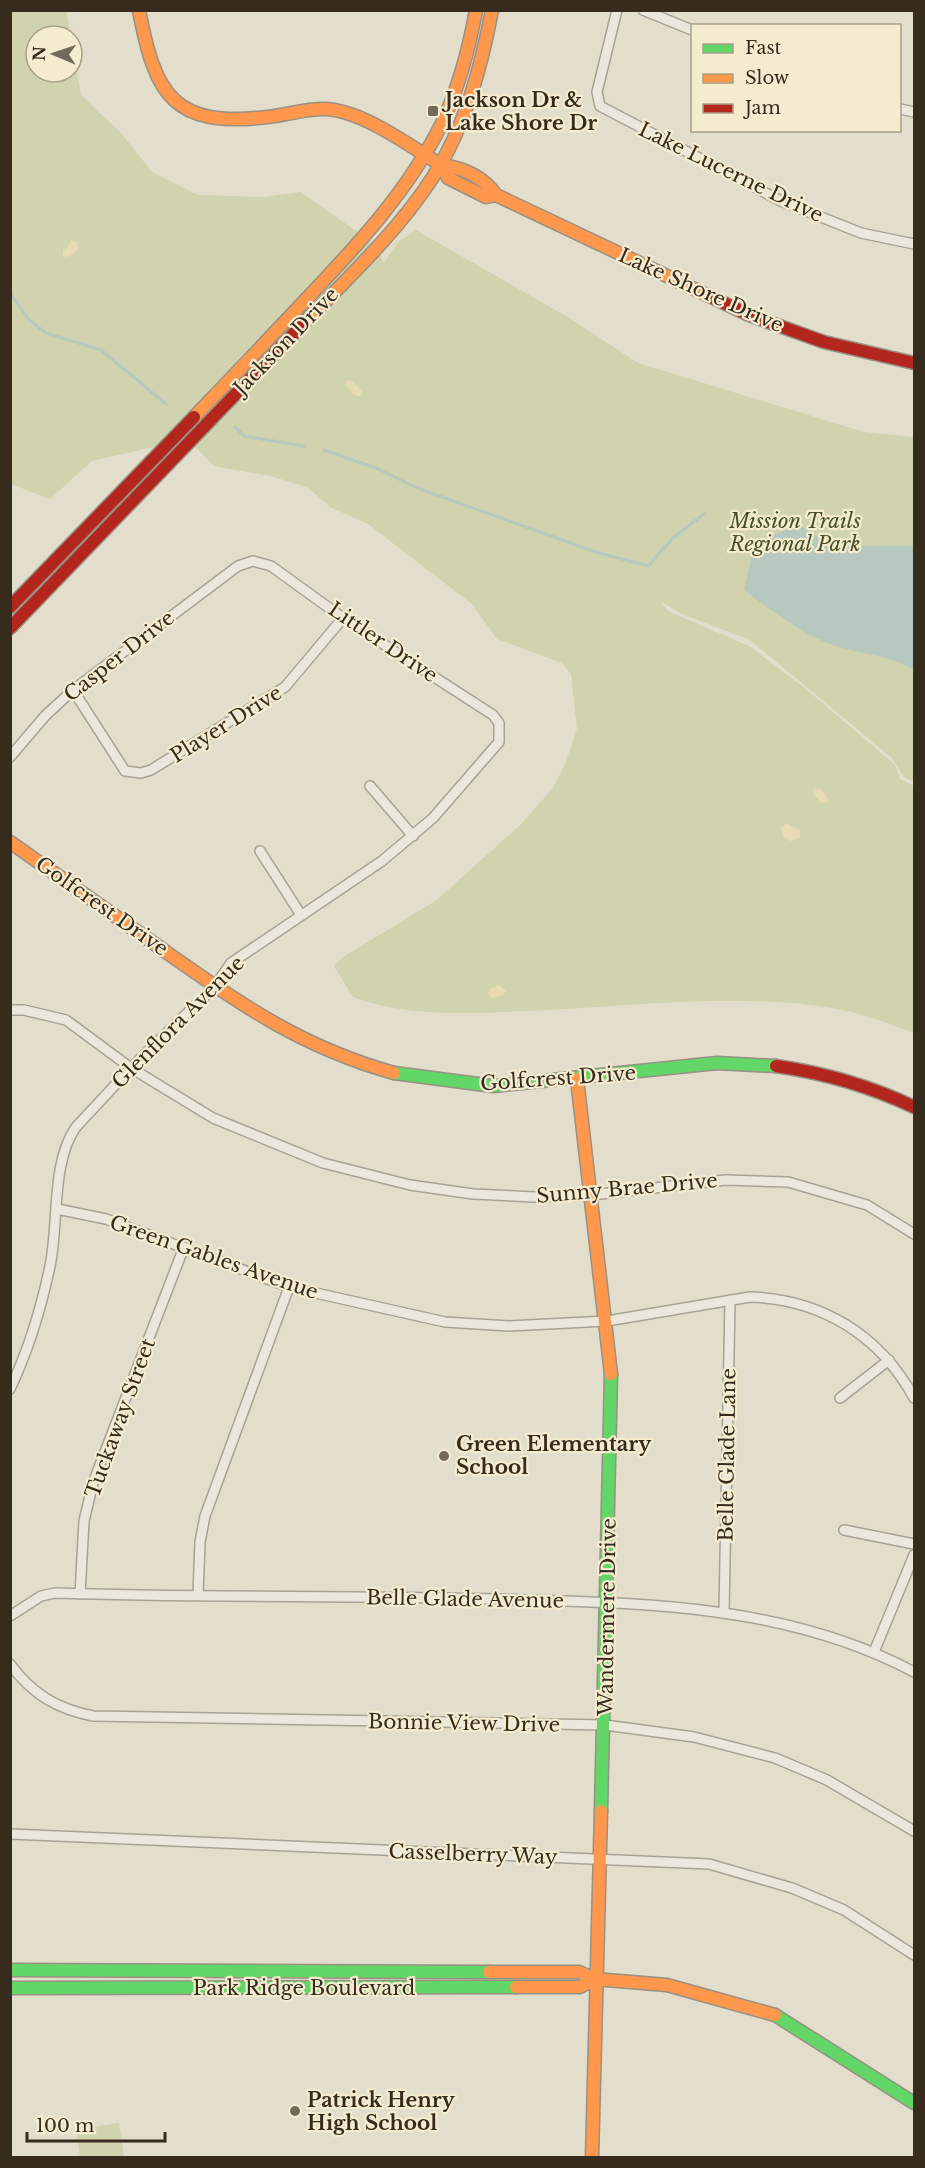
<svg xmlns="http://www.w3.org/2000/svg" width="925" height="2168" viewBox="0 0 925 2168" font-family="'Libre Baskerville',serif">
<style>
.green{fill:#d0d3ad}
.sand{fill:#e6dbb2}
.water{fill:#b7c8be}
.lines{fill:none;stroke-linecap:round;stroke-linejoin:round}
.stream{stroke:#b7c8be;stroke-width:3}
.street-casing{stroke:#a8a295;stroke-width:12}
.fast-casing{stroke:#989184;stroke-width:15}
.slow-casing{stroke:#989184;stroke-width:15}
.jam-casing{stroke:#989184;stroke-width:15}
.street{stroke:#ebe7dd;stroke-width:9}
.fast{stroke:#63d668;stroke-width:12}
.slow{stroke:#ff974d;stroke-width:12}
.jam{stroke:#b3261e;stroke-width:12}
.poi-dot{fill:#73695a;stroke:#f5ecd0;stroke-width:2}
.labels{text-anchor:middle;stroke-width:4.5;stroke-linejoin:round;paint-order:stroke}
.poi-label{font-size:20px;font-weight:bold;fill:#362b1d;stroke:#f5ecd0;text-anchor:start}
.street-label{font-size:20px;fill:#362b1d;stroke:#f5ecd0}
.park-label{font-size:20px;font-style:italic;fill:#445224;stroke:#f5ecd0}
</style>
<rect width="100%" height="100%" fill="#e3ddcb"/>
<g class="green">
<path d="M11,11h55l5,25h-35v36h36v-28l9,51 41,39 30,38 46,23 66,2 37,-5 72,51 11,20 14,-21 18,-12 155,89 67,44 226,69 50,5v345l-10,-5 -12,-19 -142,-118 -66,-25 -24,-14 8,10 81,35 57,43 89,76 5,14 14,7v247c-26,-10 -53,-20 -82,-25 -100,-16 -203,-1 -304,3 -60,2 -118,7 -175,-14l-19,-31 9,-9 94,-57 84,-76 32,-36 13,-26 11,-33 -6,-55 -9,-11 -65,-24 -25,-35 -104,-80 -38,-17 -23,-20 -37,-11 -56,-10 -26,-27 -96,22 -42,38 -39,-15z"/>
<polygon points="119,2123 124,2157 80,2157 76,2129"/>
</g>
<g class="sand">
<polygon points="71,240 77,242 78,249 71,256 63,257 63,250 67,248"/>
<polygon points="351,380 362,391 360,396 354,395 346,386 347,381"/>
<polygon points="814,788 822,790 829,802 821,803 812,792"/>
<polygon points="786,823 800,830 800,838 790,841 784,838 781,828"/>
<polygon points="499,985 506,991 503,995 492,998 488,994 490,989"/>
</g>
<path class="water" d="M799,525l25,15 24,6h66v124c-28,-16 -50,-15 -79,-24 -31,-10 -65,-37 -91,-56l11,-48z"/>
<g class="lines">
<g class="stream">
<polyline points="10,293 28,319 46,333 101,350 166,404"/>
<polyline points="235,427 244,436 304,446"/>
<polyline points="324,450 376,468 417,488 596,552 648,566 673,538 704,514"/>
</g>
<defs>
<g id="street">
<polyline points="617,10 597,92 600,106 781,201 861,233 914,244"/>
<polyline points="643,10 692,30"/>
<polyline points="900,109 914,112"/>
<polyline points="73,690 125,771 141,773 151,770 285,687 343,618"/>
<path d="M10,757l35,-41 28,-26 165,-124 15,-5 18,5 72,52 150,97 6,8v19l-66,76 -51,43 -151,102 -16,23 -84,82 -55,59c-25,35 -17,97 -26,139 -9,43 -21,83 -40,123"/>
<polyline points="370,786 413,836"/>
<polyline points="260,851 301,915"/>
<polyline points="10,1010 24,1010 66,1020 131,1068 213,1118 323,1163 410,1185 473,1194 534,1197 592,1195 725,1180 788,1182 867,1205 914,1234"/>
<path d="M57,1209l49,10 183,68 156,35 64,4 98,-5 143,-24c71,2 130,38 164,101"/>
<polyline points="840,1398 889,1360"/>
<polyline points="844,1530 914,1544"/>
<polyline points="80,1594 84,1521 93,1483 184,1247"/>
<polyline points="198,1594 200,1542 205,1516 289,1287"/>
<polyline points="724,1611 730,1300"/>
<path d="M10,1616l31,-20 14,-3c147,5 293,2 440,6 143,4 290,4 419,73"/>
<polyline points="874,1652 914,1555"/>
<path d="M10,1664c22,30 47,45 83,52l512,9 89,12 81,21 52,22 87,51"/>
<polyline points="10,1834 709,1864 792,1888 844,1910 914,1955"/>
</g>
<g id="fast">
<polyline points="394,1073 493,1086 717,1063 776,1066"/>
<polyline points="601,1811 611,1374"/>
<polyline points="10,1970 489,1972"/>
<polyline points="10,1988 516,1987"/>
<polyline points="775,2015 914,2103"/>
</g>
<g id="slow">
<path d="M139,10c16,85 34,118 128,107 19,-2 41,-9 59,-8 37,2 84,37 115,56l7,13 38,19 10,-2"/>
<path d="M441,165c22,3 42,11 55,30l211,100"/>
<path d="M304,323c45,-46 94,-92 129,-146 32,-50 48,-109 59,-167"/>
<path d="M194,417c35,-36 69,-72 103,-108 54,-57 110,-115 145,-186 17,-36 27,-74 34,-113"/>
<path d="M10,842c50,35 99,70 149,105 80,56 139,99 235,126"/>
<polyline points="577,1079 611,1374"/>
<polyline points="489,1972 579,1972 595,1979 667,1985 775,2015"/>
<polyline points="516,1987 580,1987 595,1979"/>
<polyline points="592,2158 601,1811"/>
</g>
<g id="jam">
<polyline points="707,295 749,315 824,342 914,363"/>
<polyline points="10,607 194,417"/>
<polyline points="10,628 304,323"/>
<path d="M776,1066c48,7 94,20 138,41"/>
</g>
</defs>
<use href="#street" class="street-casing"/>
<use href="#fast" class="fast-casing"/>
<use href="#slow" class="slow-casing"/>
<use href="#jam" class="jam-casing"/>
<use href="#street" class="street"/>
<use href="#fast" class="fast"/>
<use href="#slow" class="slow"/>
<use href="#jam" class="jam"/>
</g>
<g class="poi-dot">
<rect x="427" y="105" width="12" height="12" rx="3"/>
<circle cx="444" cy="1456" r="6"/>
<circle cx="295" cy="2111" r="6"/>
</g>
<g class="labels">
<g class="poi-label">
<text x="445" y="107">Jackson Dr &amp;<tspan x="445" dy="23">Lake Shore Dr</tspan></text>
<text x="456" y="1451">Green Elementary<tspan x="456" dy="23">School</tspan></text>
<text x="307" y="2107">Patrick Henry<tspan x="307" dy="23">High School</tspan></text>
</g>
<g class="street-label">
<text transform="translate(731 172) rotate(26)" y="7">Lake Lucerne Drive</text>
<text transform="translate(701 290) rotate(24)" y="7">Lake Shore Drive</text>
<text transform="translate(286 341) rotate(-46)" y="7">Jackson Drive</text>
<text transform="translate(383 642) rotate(34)" y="7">Littler Drive</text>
<text transform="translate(119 656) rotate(-38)" y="7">Casper Drive</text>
<text transform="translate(226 724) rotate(-32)" y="7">Player Drive</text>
<text transform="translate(102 906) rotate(35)" y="7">Golfcrest Drive</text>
<text transform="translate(178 1022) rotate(-45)" y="7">Glenflora Avenue</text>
<text transform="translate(558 1078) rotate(-4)" y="7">Golfcrest Drive</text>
<text transform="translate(627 1188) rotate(-5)" y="7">Sunny Brae Drive</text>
<text transform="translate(214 1257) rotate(19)" y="7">Green Gables Avenue</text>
<text transform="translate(120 1418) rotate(-70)" y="7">Tuckaway Street</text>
<text transform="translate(727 1455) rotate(-89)" y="7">Belle Glade Lane</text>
<text transform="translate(465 1599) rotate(1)" y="7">Belle Glade Avenue</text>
<text transform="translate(607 1617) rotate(-89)" y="7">Wandermere Drive</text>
<text transform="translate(464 1723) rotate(1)" y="7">Bonnie View Drive</text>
<text transform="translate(473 1854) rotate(2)" y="7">Casselberry Way</text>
<text x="304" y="1995">Park Ridge Boulevard</text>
</g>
<g class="park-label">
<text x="795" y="528">Mission Trails<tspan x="795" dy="23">Regional Park</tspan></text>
</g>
</g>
<rect width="925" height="2168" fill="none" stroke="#362b1d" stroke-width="24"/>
<rect x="691" y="24" width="210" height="108" fill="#f5ecd0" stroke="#a99f88" stroke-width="1.5"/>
<rect x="703" y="44" width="30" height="9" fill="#63d668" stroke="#a99f88" stroke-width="1.5"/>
<text x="745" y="54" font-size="18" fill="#362b1d">Fast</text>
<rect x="703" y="74" width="30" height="9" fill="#ff974d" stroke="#a99f88" stroke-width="1.5"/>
<text x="745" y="84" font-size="18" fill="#362b1d">Slow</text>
<rect x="703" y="104" width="30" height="9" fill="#b3261e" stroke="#a99f88" stroke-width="1.5"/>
<text x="745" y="114" font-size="18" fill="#362b1d">Jam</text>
<g transform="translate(54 54) rotate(272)"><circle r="28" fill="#f5ecd0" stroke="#a99f88" stroke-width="1.5"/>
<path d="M0-4.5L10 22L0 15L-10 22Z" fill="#73695a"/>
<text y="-9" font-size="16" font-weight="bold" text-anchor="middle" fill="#362b1d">N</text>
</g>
<path d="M27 2132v9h138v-9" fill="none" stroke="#362b1d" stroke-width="3"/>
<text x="36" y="2132" font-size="18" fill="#362b1d" stroke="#f5ecd0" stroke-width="4.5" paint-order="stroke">100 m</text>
</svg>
